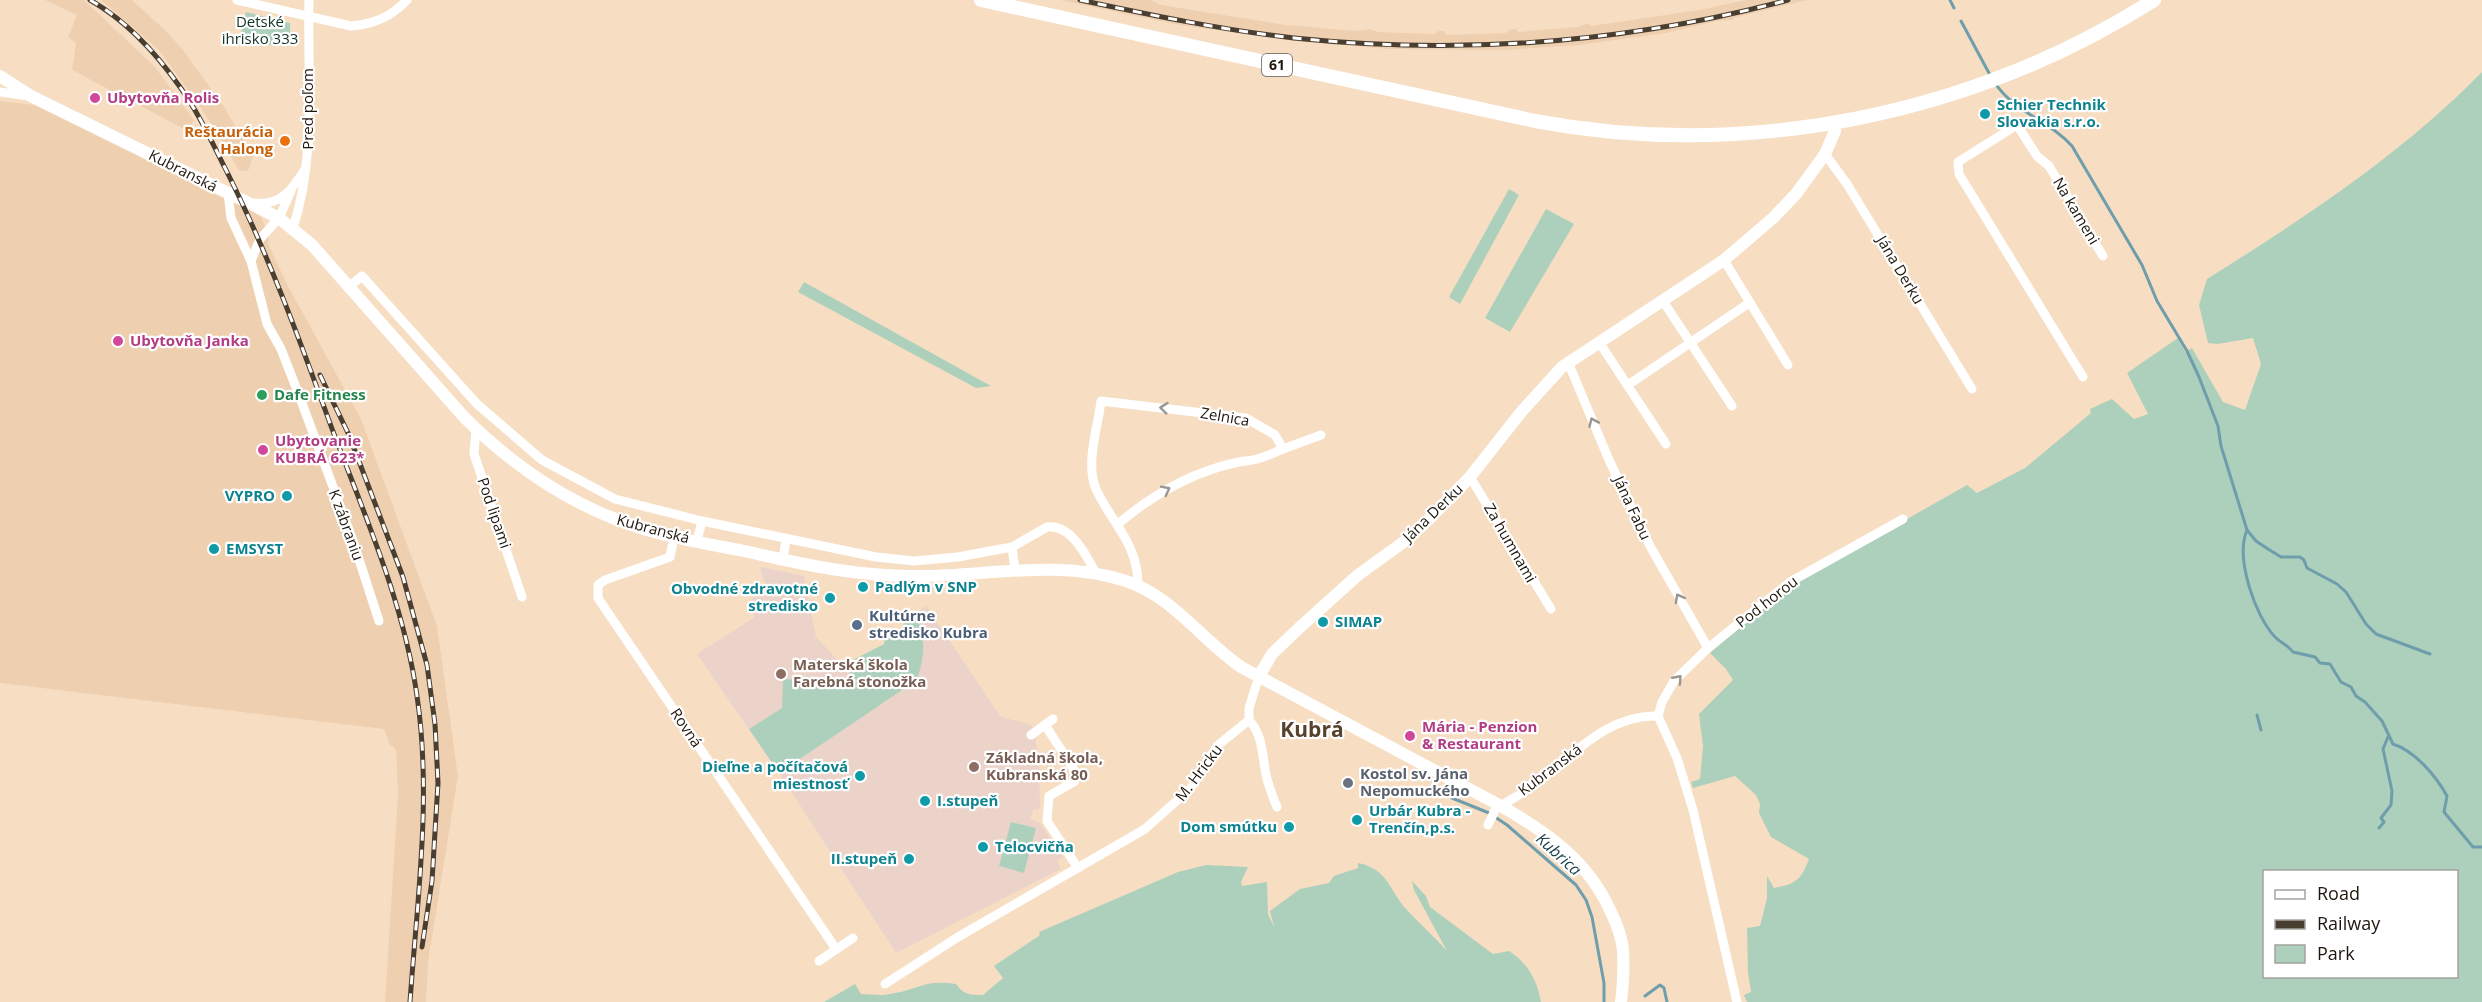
<svg xmlns="http://www.w3.org/2000/svg" width="2482" height="1002" viewBox="0 0 2482 1002" font-family="'Open Sans',sans-serif">
<style>
.built{fill:#eed0b1}
.education{fill:#ebd3ca}
.green{fill:#add0bd;fill-rule:evenodd}
.lines{fill:none;stroke-linecap:round;stroke-linejoin:round}
.stream{stroke:#6e9dab;stroke-width:3}
.street{stroke:#fff;stroke-width:9}
.secondary{stroke:#fff;stroke-width:12}
.primary{stroke:#fff;stroke-width:14}
.rail-casing{stroke:#4a3e31;stroke-width:5}
.rail{stroke:#fff;stroke-width:3;stroke-dasharray:9;stroke-linecap:butt}
.oneway{stroke:#9a9792}
.hotel-dot{fill:#d1479c;stroke:#fff;stroke-width:2}
.culture-dot{fill:#0f9aa8;stroke:#fff;stroke-width:2}
.food-dot{fill:#e8710a;stroke:#fff;stroke-width:2}
.leisure-dot{fill:#2e9e5b;stroke:#fff;stroke-width:2}
.service-dot{fill:#5c6f8a;stroke:#fff;stroke-width:2}
.education-dot{fill:#8d6e63;stroke:#fff;stroke-width:2}
.worship-dot{fill:#6b7280;stroke:#fff;stroke-width:2}
.labels{text-anchor:middle;stroke-width:4.5;stroke-linejoin:round;paint-order:stroke}
.shield{fill:#fff;stroke:#625d56;stroke-width:1.5}
.shield-label{font-size:14px;font-weight:bold;fill:#1f170d}
.park-label{font-size:15px;fill:#103425;stroke:#fff}
.hotel-label{font-size:15px;font-weight:bold;fill:#b23c85;stroke:#fff;text-anchor:start}
.culture-label{font-size:15px;font-weight:bold;fill:#0d838f;stroke:#fff;text-anchor:start}
.street-label{font-size:15px;fill:#1f170d;stroke:#fff}
.food-label{font-size:15px;font-weight:bold;fill:#c56008;stroke:#fff;text-anchor:end}
.leisure-label{font-size:15px;font-weight:bold;fill:#27864d;stroke:#fff;text-anchor:start}
.service-label{font-size:15px;font-weight:bold;fill:#4e5e75;stroke:#fff;text-anchor:start}
.education-label{font-size:15px;font-weight:bold;fill:#785e54;stroke:#fff;text-anchor:start}
.worship-label{font-size:15px;font-weight:bold;fill:#5b616d;stroke:#fff;text-anchor:start}
.water-label{font-size:16px;font-style:italic;fill:#143f4b;stroke:#fff}
.district-label{font-size:21px;font-weight:bold;fill:#57432d;stroke:#fff}
</style>
<rect width="100%" height="100%" fill="#f7dec3"/>
<g class="built">
<polygon points="45,0 84,0 154,66 194,120 188,131 72,70 76,43 68,37 77,15"/>
<polygon points="101,0 132,0 167,32 183,50 224,107 253,156 248,171 239,170 203,111 159,50"/>
<polygon points="1060,0 1151,0 1161,5 1286,25 1355,31 1370,29 1377,32 1434,34 1438,31 1444,31 1447,35 1506,33 1510,29 1515,29 1519,32 1578,27 1587,23 1591,26 1699,10 1746,0 1807,0 1733,18 1733,20 1717,21 1666,33 1579,45 1507,50 1388,49 1293,41 1174,24"/>
<polygon points="0,101 34,105 216,195 260,214 269,237 268,244 287,284 361,419 437,626 458,776 428,962 426,1002 385,1002 398,794 396,749 390,745 384,729 0,683"/>
</g>
<polygon class="education" points="762,567 804,576 816,637 880,705 917,680 924,642 922,630 914,614 926,606 1001,717 1029,724 1033,728 1039,760 1040,807 1038,810 1034,809 1030,818 1040,823 1063,857 1057,861 1061,869 896,953 779,773 697,654 755,617 746,603 767,589 760,569"/>
<g class="green">
<polygon points="246,12 290,23 290,43 253,46 239,43"/>
<path d="M2482,72v930h-735l-3,-7 7,-3 -3,-19 -1,-45 13,-2 7,-28v-22l7,12c22,-4 27,-8 35,-29l-38,-22 -12,-24 1,-9 -4,-9 -21,-19 -42,12 -2,-6 9,-3 3,-33 -4,-32 34,-34 -7,-11 -16,-16 74,-63 17,-11 166,-94 10,8 48,-25 66,-55 -1,-4 22,-10 22,20 14,-5 -21,-41 51,-35 7,14 7,-4 31,54 22,8 16,-46 -8,-26 -35,6 -10,-1 -9,-38 8,-26c97,-61 195,-125 275,-207zM2264,872h192v104h-192z"/>
<polygon points="1509,189 1519,195 1460,304 1449,297"/>
<polygon points="1546,209 1574,224 1510,332 1485,318"/>
<polygon points="804,282 991,386 976,388 798,292"/>
<path d="M904,613l10,1c14,21 10,43 3,66l-138,93 -30,-44 33,-21 1,-29 75,3 -15,-17 41,-21 1,-10 18,2z"/>
<polygon points="1011,822 1036,828 1024,873 999,866"/>
<path d="M1358,863c31,6 31,28 49,47 13,14 27,26 40,41l-33,-61 -2,-9 14,15 4,11 63,47 16,-3c19,12 28,29 32,51h-717l31,-18 6,10c10,0 20,2 29,0 28,-4 34,-15 66,-10 8,11 14,11 27,11l20,-17 -9,-12 46,-31 -1,-3 139,-60 28,-7 42,2 -7,15 1,4 25,-4 1,32 6,13 -4,-16 30,-22 29,-6 5,-7 24,-8z"/>
</g>
<g class="lines">
<g class="stream">
<polyline points="1950,0 1954,8"/>
<polyline points="1961,21 1990,75"/>
<path d="M1995,83c19,29 55,38 77,63l70,119 15,36 30,50 12,26 19,49 3,20 26,84 9,11 12,8 13,8h19l4,3 3,8 30,16 9,8 20,32 10,10 54,20"/>
<path d="M2247,530c-12,28 8,86 28,107 6,6 13,8 18,15l22,5 5,6 10,1 11,18 10,5 5,9 9,6 17,19 11,23c22,7 43,32 54,52l-3,16 29,35h9"/>
<polyline points="2257,715 2261,730"/>
<polyline points="1452,798 1489,813 1507,825 1576,885 1586,900 1592,917 1604,983 1604,1002"/>
<polyline points="2379,828 2384,822 2381,818 2391,805 2392,791 2383,749 2388,737"/>
<polyline points="1645,996 1660,985 1664,988 1667,1002"/>
</g>
<g class="street">
<path d="M237,0l114,26c23,-2 40,-9 56,-26"/>
<polyline points="0,92 29,96"/>
<polyline points="1825,154 1847,184 1972,389"/>
<polyline points="228,193 231,218 251,261 267,324 281,349 299,395 352,538 379,621"/>
<path d="M254,203c27,3 38,-13 51,-34"/>
<path d="M293,228c24,-73 14,-152 16,-228"/>
<polyline points="1724,260 1788,365"/>
<polyline points="251,261 260,239 279,218 291,191"/>
<path d="M349,287l13,-11 115,128 65,56 73,39 87,22 174,36 38,4 44,-4 54,-10 35,-20c24,-3 40,29 49,47"/>
<polyline points="1663,301 1732,406"/>
<polyline points="1599,342 1666,444"/>
<polyline points="1568,362 1609,460 1650,546 1708,648"/>
<polyline points="2083,377 1959,174 1958,162 2017,125 2037,156 2049,166 2103,256"/>
<polyline points="1628,385 1749,303"/>
<polyline points="476,428 474,454 522,597"/>
<polyline points="1283,449 1321,435"/>
<polyline points="1470,477 1551,609"/>
<path d="M1118,524c33,-28 73,-51 116,-61 8,-2 16,-2 23,-4 9,-2 18,-7 26,-10l-8,-14 -29,-17 -145,-17c-3,26 -16,63 -5,88 16,35 42,54 42,96"/>
<polyline points="674,537 670,557 605,580 598,585 598,598 836,949"/>
<polyline points="697,541 702,521"/>
<polyline points="1012,547 1015,570"/>
<polyline points="783,560 786,539"/>
<polyline points="1658,716 1662,702 1674,681 1708,648 1790,582 1903,519"/>
<polyline points="1658,716 1677,758 1693,810 1737,1002"/>
<path d="M1249,720c15,16 13,39 18,59 3,10 6,19 10,28"/>
<polyline points="1045,725 1077,774 1075,781 1049,796 1047,821 1078,868"/>
<polyline points="1031,735 1053,719"/>
<path d="M1501,806c10,-7 21,-12 31,-20 39,-28 74,-72 126,-70"/>
<polyline points="1488,825 1498,804"/>
<polyline points="819,961 853,938"/>
<polyline points="885,984 958,937 1145,829 1191,788 1217,746 1249,720 1249,708 1259,676"/>
</g>
<g class="secondary">
<path d="M0,76l31,20 248,122 33,27 152,172c52,52 112,92 183,113 33,10 68,15 102,22 55,13 113,25 170,24 69,0 139,-17 207,5 46,15 76,59 115,86l260,139c45,26 85,53 108,102 7,14 13,28 14,43 1,17 0,34 -2,51"/>
<polyline points="1259,676 1272,654 1298,629 1358,575 1405,541 1429,519 1470,477 1522,411 1562,367 1724,260 1773,218 1796,194 1825,154 1835,131 1834,123"/>
</g>
<path class="primary" d="M981,0l554,121c213,40 437,-6 619,-121"/>
<defs>
<g id="rail">
<path d="M90,0c37,21 66,53 90,87 18,25 31,53 45,81 42,83 74,170 106,258 33,88 73,177 86,270 15,101 0,205 -7,306"/>
<path d="M1080,0c71,15 142,30 214,38 166,17 333,5 494,-38"/>
<polyline points="320,375 349,435 403,577 427,665 435,724 438,783 432,881 422,947"/>
</g>
</defs>
<use href="#rail" class="rail-casing"/>
<use href="#rail" class="rail"/>
</g>
<defs><path id="oneway-chevron" d="M-2-3.5L2.5 0L-2 3.5" fill="none" stroke-width="1.6" stroke-linecap="round" stroke-linejoin="round" transform="scale(1.5)"/></defs>
<g class="oneway">
<use href="#oneway-chevron" transform="translate(1164 408) rotate(-174)"/>
<use href="#oneway-chevron" transform="translate(1593 422) rotate(-114)"/>
<use href="#oneway-chevron" transform="translate(1166 490) rotate(-27)"/>
<use href="#oneway-chevron" transform="translate(1679 598) rotate(-119)"/>
<use href="#oneway-chevron" transform="translate(1678 679) rotate(-48)"/>
</g>
<g class="hotel-dot">
<circle cx="95" cy="98" r="6"/>
<circle cx="118" cy="341" r="6"/>
<circle cx="263" cy="450" r="6"/>
<circle cx="1410" cy="736" r="6"/>
</g>
<g class="culture-dot">
<circle cx="1985" cy="114" r="6"/>
<circle cx="287" cy="496" r="6"/>
<circle cx="214" cy="549" r="6"/>
<circle cx="863" cy="587" r="6"/>
<circle cx="830" cy="598" r="6"/>
<circle cx="1323" cy="622" r="6"/>
<circle cx="860" cy="776" r="6"/>
<circle cx="925" cy="801" r="6"/>
<circle cx="1357" cy="820" r="6"/>
<circle cx="1289" cy="827" r="6"/>
<circle cx="983" cy="847" r="6"/>
<circle cx="909" cy="859" r="6"/>
</g>
<circle class="food-dot" cx="285" cy="141" r="6"/>
<circle class="leisure-dot" cx="262" cy="395" r="6"/>
<circle class="service-dot" cx="857" cy="625" r="6"/>
<g class="education-dot">
<circle cx="781" cy="674" r="6"/>
<circle cx="974" cy="767" r="6"/>
</g>
<circle class="worship-dot" cx="1348" cy="783" r="6"/>
<g class="labels">
<rect class="shield" x="1262" y="54" width="30" height="22" rx="4.5"/>
<g class="shield-label">
<text x="1277" y="70">61</text>
</g>
<g class="park-label">
<text x="260" y="27">Detské<tspan x="260" dy="17">ihrisko 333</tspan></text>
</g>
<g class="hotel-label">
<text x="107" y="103">Ubytovňa Rolis</text>
<text x="130" y="346">Ubytovňa Janka</text>
<text x="275" y="446">Ubytovanie<tspan x="275" dy="17">KUBRÁ 623*</tspan></text>
<text x="1422" y="732">Mária - Penzion<tspan x="1422" dy="17">&amp; Restaurant</tspan></text>
</g>
<g class="culture-label">
<text x="1997" y="110">Schier Technik<tspan x="1997" dy="17">Slovakia s.r.o.</tspan></text>
<text x="275" y="501" text-anchor="end">VYPRO</text>
<text x="226" y="554">EMSYST</text>
<text x="875" y="592">Padlým v SNP</text>
<text x="818" y="594" text-anchor="end">Obvodné zdravotné<tspan x="818" dy="17">stredisko</tspan></text>
<text x="1335" y="627">SIMAP</text>
<text x="848" y="772" text-anchor="end">Dieľne a počítačová<tspan x="848" dy="17">miestnosť</tspan></text>
<text x="937" y="806">I.stupeň</text>
<text x="1369" y="816">Urbár Kubra -<tspan x="1369" dy="17">Trenčín,p.s.</tspan></text>
<text x="1277" y="832" text-anchor="end">Dom smútku</text>
<text x="995" y="852">Telocvičňa</text>
<text x="897" y="864" text-anchor="end">II.stupeň</text>
</g>
<g class="street-label">
<text transform="translate(308 109) rotate(-90)" y="5">Pred poľom</text>
<text transform="translate(183 171) rotate(27)" y="5">Kubranská</text>
<text transform="translate(2076 211) rotate(59)" y="5">Na kameni</text>
<text transform="translate(1900 270) rotate(59)" y="5">Jána Derku</text>
<text transform="translate(1225 417) rotate(10)" y="5">Zelnica</text>
<text transform="translate(1632 508) rotate(65)" y="5">Jána Fabu</text>
<text transform="translate(494 513) rotate(71)" y="5">Pod lipami</text>
<text transform="translate(1433 513) rotate(-44)" y="5">Jána Derku</text>
<text transform="translate(346 525) rotate(70)" y="5">K zábraniu</text>
<text transform="translate(653 529) rotate(15)" y="5">Kubranská</text>
<text transform="translate(1510 543) rotate(60)" y="5">Za humnami</text>
<text transform="translate(1767 602) rotate(-38)" y="5">Pod horou</text>
<text transform="translate(686 728) rotate(56)" y="5">Rovná</text>
<text transform="translate(1550 770) rotate(-37)" y="5">Kubranská</text>
<text transform="translate(1199 773) rotate(-53)" y="5">M. Hricku</text>
</g>
<g class="food-label">
<text x="273" y="137">Reštaurácia<tspan x="273" dy="17">Halong</tspan></text>
</g>
<g class="leisure-label">
<text x="274" y="400">Dafe Fitness</text>
</g>
<g class="service-label">
<text x="869" y="621">Kultúrne<tspan x="869" dy="17">stredisko Kubra</tspan></text>
</g>
<g class="education-label">
<text x="793" y="670">Materská škola<tspan x="793" dy="17">Farebná stonožka</tspan></text>
<text x="986" y="763">Základná škola,<tspan x="986" dy="17">Kubranská 80</tspan></text>
</g>
<g class="worship-label">
<text x="1360" y="779">Kostol sv. Jána<tspan x="1360" dy="17">Nepomuckého</tspan></text>
</g>
<g class="water-label">
<text transform="translate(1559 854) rotate(42)" y="6">Kubrica</text>
</g>
<g class="district-label">
<text x="1312" y="737">Kubrá</text>
</g>
</g>
<rect x="2263" y="870" width="195" height="108" fill="#ffffff" stroke="#a5a29e" stroke-width="1.5"/>
<rect x="2275" y="890" width="30" height="9" fill="#ffffff" stroke="#a5a29e" stroke-width="1.5"/>
<text x="2317" y="900" font-size="18" fill="#1f170d">Road</text>
<rect x="2275" y="920" width="30" height="9" fill="#4a3e31" stroke="#a5a29e" stroke-width="1.5"/>
<text x="2317" y="930" font-size="18" fill="#1f170d">Railway</text>
<rect x="2275" y="945" width="30" height="18" fill="#add0bd" stroke="#a5a29e" stroke-width="1.5"/>
<text x="2317" y="960" font-size="18" fill="#1f170d">Park</text>
</svg>
